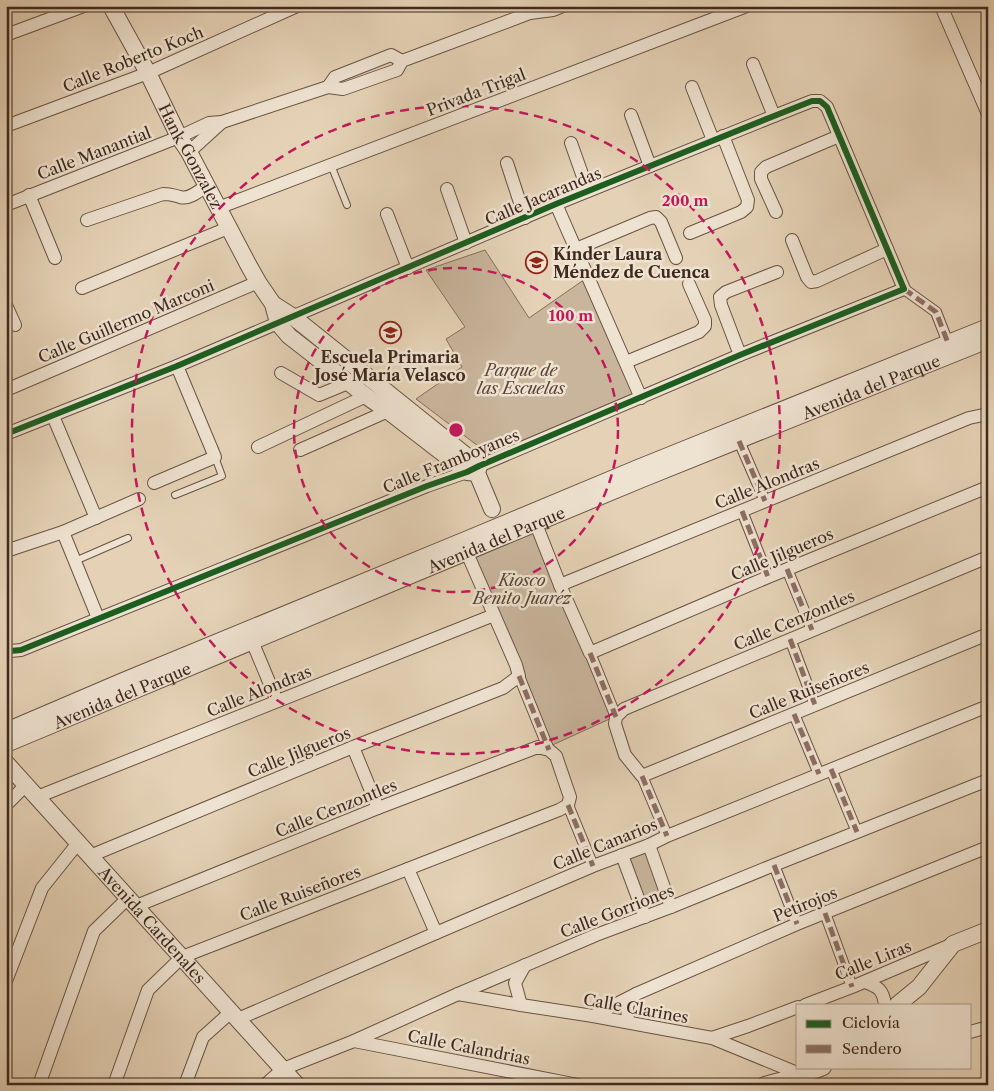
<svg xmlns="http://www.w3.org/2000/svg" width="994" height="1091" viewBox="0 0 994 1091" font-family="'Libre Caslon Text',serif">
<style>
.green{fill:#c9b59c;stroke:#846f5d}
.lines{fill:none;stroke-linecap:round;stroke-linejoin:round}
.service-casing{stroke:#685344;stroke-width:8}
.pedestrian-casing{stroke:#685344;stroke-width:12}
.minor-casing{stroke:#685344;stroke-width:14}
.tertiary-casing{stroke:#685344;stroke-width:18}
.service{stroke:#eee2d0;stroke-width:6}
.pedestrian{stroke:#eee2d0;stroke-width:10}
.minor{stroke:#eee2d0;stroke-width:12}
.tertiary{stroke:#eee2d0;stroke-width:16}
.quiet{stroke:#8d6e63;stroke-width:5;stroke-dasharray:10 5;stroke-linecap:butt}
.cycleway-casing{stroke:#eee2d0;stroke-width:9}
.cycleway{stroke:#1b5e20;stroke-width:6}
.ring{fill:none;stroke:#c2185b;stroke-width:2.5;stroke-dasharray:9 6}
.labels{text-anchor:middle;stroke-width:5;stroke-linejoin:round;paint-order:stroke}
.street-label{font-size:16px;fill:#3f291e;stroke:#eee2d0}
.poi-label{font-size:16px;font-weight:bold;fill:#3f291e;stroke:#eee2d0;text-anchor:start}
.park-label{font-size:16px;font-style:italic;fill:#5b4537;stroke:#eee2d0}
.centre{fill:#c2185b;stroke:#eee2d0;stroke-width:2.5}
.ring-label{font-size:15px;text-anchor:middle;font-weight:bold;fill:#c2185b;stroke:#eee2d0;stroke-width:5;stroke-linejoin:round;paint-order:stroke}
</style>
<rect width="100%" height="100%" fill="#e5d2b6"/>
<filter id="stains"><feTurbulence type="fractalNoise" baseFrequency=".004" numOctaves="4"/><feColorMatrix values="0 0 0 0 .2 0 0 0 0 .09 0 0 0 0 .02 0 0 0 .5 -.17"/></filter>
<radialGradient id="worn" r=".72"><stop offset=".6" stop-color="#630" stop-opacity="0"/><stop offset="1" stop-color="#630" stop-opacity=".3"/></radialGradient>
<g class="green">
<polygon points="485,250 529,318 588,277 641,398 490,455 416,399 462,367 446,339 465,327 426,270"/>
<polygon points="535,524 614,717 548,747 467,553"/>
<polygon points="649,845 671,907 645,917 622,855"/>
</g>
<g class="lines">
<defs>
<g id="service">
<polyline points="331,165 347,205"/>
<polyline points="175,495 222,476 215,457"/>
<polyline points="75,561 128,538"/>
</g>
<g id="pedestrian">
<polyline points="904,289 936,312 948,343"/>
<polyline points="739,441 765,501"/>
<polyline points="742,511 768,577"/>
<polyline points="787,569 812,630"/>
<polyline points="790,639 815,705"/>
<polyline points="590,653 616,717"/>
<polyline points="519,676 549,750"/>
<polyline points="794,714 819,774"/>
<polyline points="831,769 857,832"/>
<polyline points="642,776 667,836"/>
<polyline points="568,805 593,866"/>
<polyline points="774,865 797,924"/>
<polyline points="825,913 852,987"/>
</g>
<g id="minor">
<polyline points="941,6 988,114"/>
<polyline points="6,35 84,6"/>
<polyline points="753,64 774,116"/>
<polyline points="328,87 335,77 391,55 402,61"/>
<polyline points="692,87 713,140"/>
<polyline points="631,115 650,166"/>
<polyline points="6,126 148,73 297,6"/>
<polyline points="571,143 588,191"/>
<polyline points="189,152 222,122"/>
<polyline points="507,163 525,218"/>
<polyline points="447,189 466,243"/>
<polyline points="29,195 55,258"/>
<polyline points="556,204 641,398"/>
<polyline points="6,205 179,137 209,123 222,122 328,87 343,89 397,70 402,61 530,13 553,10 563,6"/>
<polyline points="218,208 747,6"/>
<polyline points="776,212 761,179 761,172 766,167 839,136"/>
<polyline points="387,214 408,268"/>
<path d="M87,220l76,-26c9,0 9,1 17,3 9,3 19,-6 26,-11"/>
<polyline points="690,233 741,212 747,207 748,200 723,136"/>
<polyline points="792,240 807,277 811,282 817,281 887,249"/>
<polyline points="576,249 650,218 656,217 661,222 676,258"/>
<polyline points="82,288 228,228"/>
<polyline points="6,305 15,325"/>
<polyline points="740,355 721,305 720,297 726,292 777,272"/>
<polyline points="626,362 699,332 705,326 705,320 689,284"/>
<polyline points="281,373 319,395 348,383"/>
<polyline points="6,390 258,282"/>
<polyline points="53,416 96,518"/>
<polyline points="6,434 177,366 556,204 774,116 812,101 820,101 827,107 904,289 740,355 479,466 467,472 427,486 21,650 10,651 6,648"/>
<polyline points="258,447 366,396"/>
<polyline points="300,450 388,411"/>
<polyline points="154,483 215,457 177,366"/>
<polyline points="536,524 560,585 590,653 768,577 988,487"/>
<polyline points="63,532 98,618"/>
<polyline points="6,551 63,532 139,499"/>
<polyline points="988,557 624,709 616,717 615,724 625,755 642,776 988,634"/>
<polyline points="560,585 969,418 988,414"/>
<polyline points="252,641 277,701"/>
<polyline points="353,747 378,808"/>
<polyline points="37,797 494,615"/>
<polyline points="6,805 26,785"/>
<polyline points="649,845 671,907"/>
<polyline points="622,855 645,917"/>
<polyline points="90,856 353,747 503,688 519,676 516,665 467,553"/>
<polyline points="408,869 436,933"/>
<polyline points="6,981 42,888 78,843"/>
<path d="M865,982c13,5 18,7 20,23"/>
<polyline points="458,994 521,1005 593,1016 712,1038 802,1075"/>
<polyline points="521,1005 515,983 525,965"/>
<polyline points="805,1005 852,987 953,944"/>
<polyline points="593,1016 636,994 797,924 988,847"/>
<polyline points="238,1019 436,933 593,866 649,845 667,836 988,706"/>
<polyline points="628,1022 627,1005 636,994"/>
<polyline points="970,1032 988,1027"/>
<polyline points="712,1038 748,1026 798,1007"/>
<polyline points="354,1041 578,1085"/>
<polyline points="39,1085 94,931 128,898"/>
<polyline points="114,1085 148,990 182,957 559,810 568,805 570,797 556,756 549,750 538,747 378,808 136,906"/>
<polyline points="185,1085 203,1037 231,1012"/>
<polyline points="265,1085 283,1069 354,1041 458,994 596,935 671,907 774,865 988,780"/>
</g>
<g id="tertiary">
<path id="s1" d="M111,6l37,67 31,64 10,15 60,114 9,16 15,22 5,19 11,13 77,60 22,15 79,61 10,1"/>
<polyline points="273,304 292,316 479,466 477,473 492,509"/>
<polyline points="6,731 123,681 463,541 638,468 988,327"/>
<path id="s2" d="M6,744l122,-51 514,-214 346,-139"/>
<path id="s3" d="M6,763l291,322"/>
<polyline points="897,1005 919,987 953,944 988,930"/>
<polyline points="765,1085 802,1075 823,1067"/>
</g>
</defs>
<use href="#service" class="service-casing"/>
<use href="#pedestrian" class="pedestrian-casing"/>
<use href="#minor" class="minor-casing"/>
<use href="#tertiary" class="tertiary-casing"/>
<use href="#service" class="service"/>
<use href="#pedestrian" class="pedestrian"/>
<use href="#minor" class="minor"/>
<use href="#tertiary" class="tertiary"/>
<g class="quiet">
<polyline points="904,289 936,312 948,343"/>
<polyline points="739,441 765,501"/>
<polyline points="742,511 768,577"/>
<polyline points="787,569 812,630"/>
<polyline points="790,639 815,705"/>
<polyline points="590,653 616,717"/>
<polyline points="519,676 549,750"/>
<polyline points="794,714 819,774"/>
<polyline points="831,769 857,832"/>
<polyline points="642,776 667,836"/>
<polyline points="568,805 593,866"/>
<polyline points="774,865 797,924"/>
<polyline points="825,913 852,987"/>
</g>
<defs>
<polyline id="cycleway" points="6,434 177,366 556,204 774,116 812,101 820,101 827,107 904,289 740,355 479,466 467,472 427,486 21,650 10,651 6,648"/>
</defs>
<use href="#cycleway" class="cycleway-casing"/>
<use href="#cycleway" class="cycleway"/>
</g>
<g class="ring">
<circle cx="456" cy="430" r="162"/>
<circle cx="456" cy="430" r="324"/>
</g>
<defs>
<symbol id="school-ring" viewBox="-11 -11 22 22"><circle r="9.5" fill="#eee2d0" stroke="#8f2418" stroke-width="1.5"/><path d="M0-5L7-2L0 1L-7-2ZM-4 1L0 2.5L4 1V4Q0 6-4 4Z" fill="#8f2418"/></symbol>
</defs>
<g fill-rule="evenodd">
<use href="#school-ring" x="524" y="250" width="25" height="25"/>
<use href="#school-ring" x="378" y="320" width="25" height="25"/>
</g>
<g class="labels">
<g class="street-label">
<text transform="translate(133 59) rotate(-22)" y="6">Calle Roberto Koch</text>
<text transform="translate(476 92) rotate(-21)" y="6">Privada Trigal</text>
<text transform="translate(94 153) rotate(-21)" y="6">Calle Manantial</text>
<text dy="6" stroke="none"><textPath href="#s1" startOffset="170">Hank Gonzalez</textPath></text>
<text transform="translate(543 196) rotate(-23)" y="6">Calle Jacarandas</text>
<text transform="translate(126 321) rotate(-23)" y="6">Calle Guillermo Marconi</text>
<text dy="6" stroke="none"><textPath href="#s2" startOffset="936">Avenida del Parque</textPath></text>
<text transform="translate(451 461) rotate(-22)" y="6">Calle Framboyanes</text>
<text transform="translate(767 483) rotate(-22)" y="6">Calle Alondras</text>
<text dy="6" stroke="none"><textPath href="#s2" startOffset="531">Avenida del Parque</textPath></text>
<text transform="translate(782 554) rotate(-23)" y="6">Calle Jilgueros</text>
<text transform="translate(794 620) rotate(-23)" y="6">Calle Cenzontles</text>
<text transform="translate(809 690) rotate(-22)" y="6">Calle Ruiseñores</text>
<text transform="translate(259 691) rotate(-22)" y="6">Calle Alondras</text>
<text dy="6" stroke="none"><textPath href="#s2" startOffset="126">Avenida del Parque</textPath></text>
<text transform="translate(299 752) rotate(-22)" y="6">Calle Jilgueros</text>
<text transform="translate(336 808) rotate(-22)" y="6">Calle Cenzontles</text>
<text transform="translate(605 844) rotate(-22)" y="6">Calle Canarios</text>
<text transform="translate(300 893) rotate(-21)" y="6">Calle Ruiseñores</text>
<text transform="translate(805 904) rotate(-22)" y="6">Petirojos</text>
<text transform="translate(617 911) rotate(-21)" y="6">Calle Gorriones</text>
<text dy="6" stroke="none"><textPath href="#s3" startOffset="218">Avenida Cardenales</textPath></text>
<text transform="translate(873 960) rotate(-22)" y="6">Calle Liras</text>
<text transform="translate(636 1008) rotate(10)" y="6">Calle Clarines</text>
<text transform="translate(469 1047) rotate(11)" y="6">Calle Calandrias</text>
</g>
<g class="poi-label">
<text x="553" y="260">Kínder Laura<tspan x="553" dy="18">Méndez de Cuenca</tspan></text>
<text x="390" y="363" text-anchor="middle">Escuela Primaria<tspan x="390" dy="18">José María Velasco</tspan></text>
</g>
<g class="park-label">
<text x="521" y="376">Parque de<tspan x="521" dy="18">las Escuelas</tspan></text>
<text x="522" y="586">Kiosco<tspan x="522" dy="18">Benito Juaréz</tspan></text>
</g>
</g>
<circle cx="456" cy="430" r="8" class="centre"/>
<g class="ring-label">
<text x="685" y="206">200 m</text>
<text x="571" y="321">100 m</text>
</g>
<rect width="994" height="1091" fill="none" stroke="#e5d2b6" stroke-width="25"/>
<rect x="8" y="8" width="979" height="1076" fill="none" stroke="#3f291e" stroke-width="2.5"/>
<rect x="12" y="12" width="969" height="1066" fill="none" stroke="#3f291e"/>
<rect x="796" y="1004" width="175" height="65" fill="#eee2d0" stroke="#a89889"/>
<rect x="806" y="1020" width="25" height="8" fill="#1b5e20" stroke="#a89889"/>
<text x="842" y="1028" font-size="15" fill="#3f291e">Ciclovía</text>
<rect x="806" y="1045" width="25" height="8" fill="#8d6e63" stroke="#a89889"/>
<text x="842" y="1054" font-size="15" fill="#3f291e">Sendero</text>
<rect width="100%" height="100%" filter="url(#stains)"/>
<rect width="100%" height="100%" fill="url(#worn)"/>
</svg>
